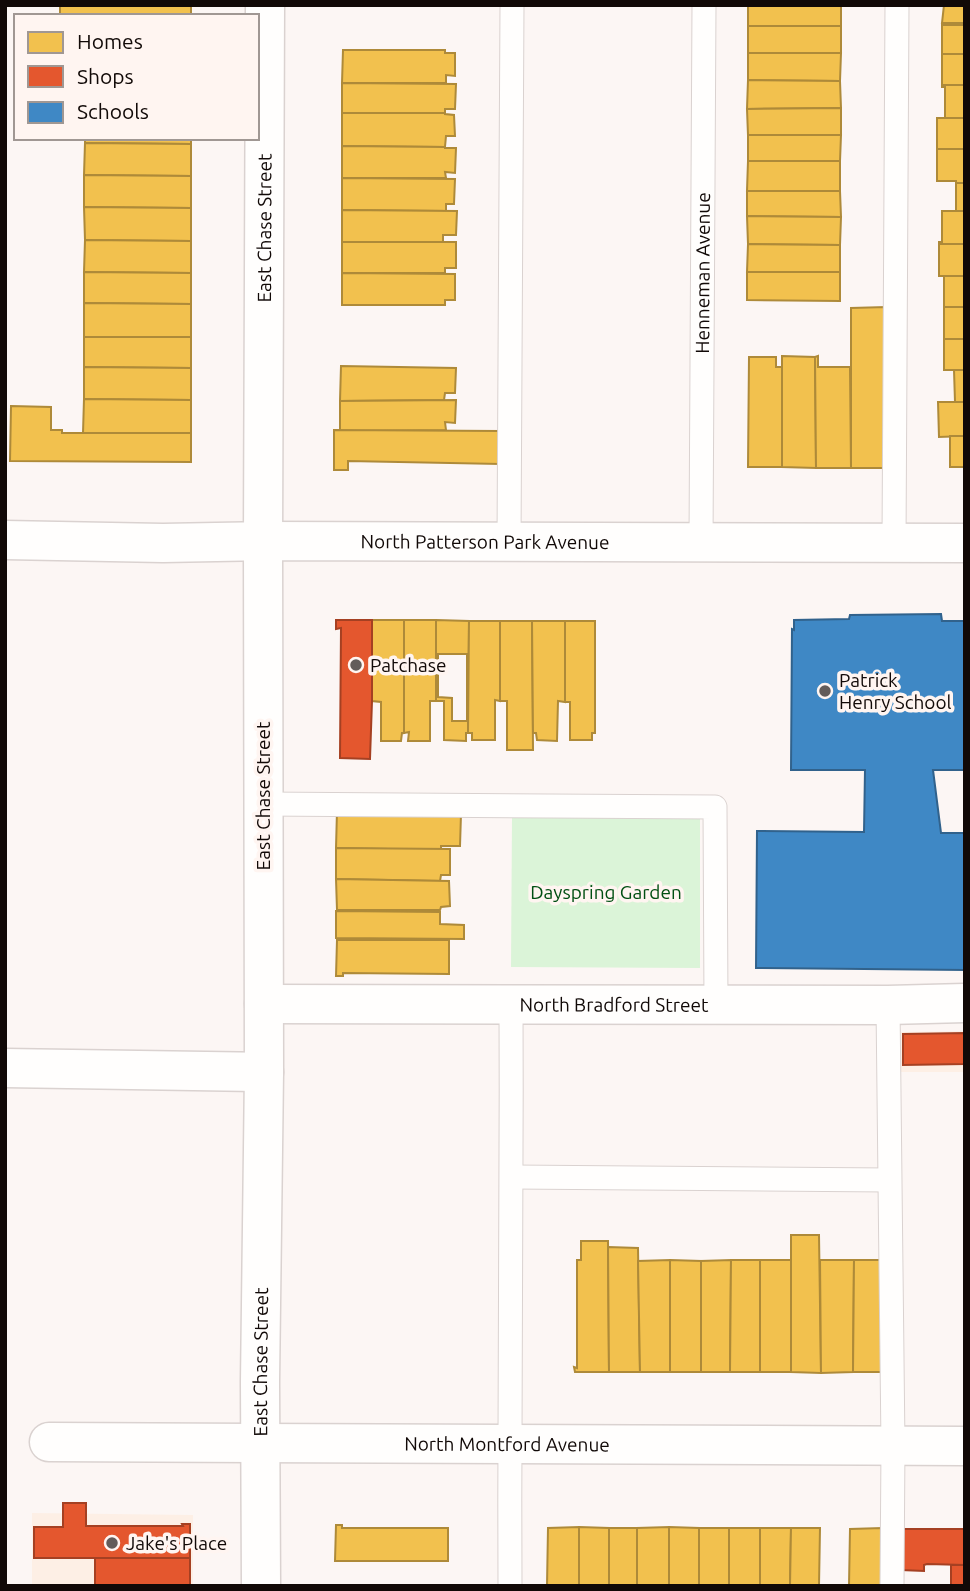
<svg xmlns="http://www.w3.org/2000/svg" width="970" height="1591" viewBox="0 0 970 1591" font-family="Ubuntu,sans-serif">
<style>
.commercial{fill:#fdefe5}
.green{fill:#dbf4d8}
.homes{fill:#f2c14e;stroke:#ae8a39;stroke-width:2;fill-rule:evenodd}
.shops{fill:#e4572e;stroke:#a54022;stroke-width:2}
.schools{fill:#3f88c5;stroke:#31628c;stroke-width:2}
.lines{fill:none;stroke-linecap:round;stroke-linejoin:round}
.lane-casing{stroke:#dad2d0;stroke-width:25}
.street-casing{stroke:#dad2d0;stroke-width:41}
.lane{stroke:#fffefd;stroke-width:23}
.street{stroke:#fffefd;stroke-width:38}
.poi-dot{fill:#635c5a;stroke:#fff5f1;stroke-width:2.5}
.labels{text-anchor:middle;stroke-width:7;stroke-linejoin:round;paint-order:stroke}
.street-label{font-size:19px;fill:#110907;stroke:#fff5f1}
.poi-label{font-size:19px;fill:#110907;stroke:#fff5f1;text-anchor:start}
.park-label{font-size:19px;fill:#004f12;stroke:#fff5f1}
</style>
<rect width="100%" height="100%" fill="#fcf6f4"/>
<g class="commercial">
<polygon points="965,1031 965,1072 901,1072 901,1032"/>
<polygon points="32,1513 193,1515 193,1586 32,1586"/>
</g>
<polygon class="green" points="512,817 700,818 700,968 511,967"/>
<g class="homes">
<rect x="60" y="5" width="131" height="11"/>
<rect x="748" y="5" width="93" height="21"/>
<polygon points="944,5 965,5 965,23 942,23"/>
<rect x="942" y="25" width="23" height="29"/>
<rect x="748" y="26" width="93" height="27"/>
<polygon points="343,50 445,50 445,53 455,53 455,76 446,75 446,83 342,83"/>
<polygon points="748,53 841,53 840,81 748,80"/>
<rect x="942" y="54" width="23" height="31"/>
<polygon points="748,80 840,81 841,108 747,109"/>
<polygon points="342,83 456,84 455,109 445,109 445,113 342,113"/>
<polygon points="942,85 965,85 965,118 945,118 945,87 942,87"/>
<polygon points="841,108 841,135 748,135 747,109"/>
<polygon points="342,113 445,113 445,114 454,115 455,136 446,136 445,147 342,146"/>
<rect x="937" y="118" width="28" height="31"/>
<polygon points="748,135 841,135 840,161 748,161"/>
<polygon points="85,138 191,138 191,144 85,143"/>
<polygon points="85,143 191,144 191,176 84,175"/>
<polygon points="342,146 445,147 445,148 456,148 455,173 445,172 446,178 342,178"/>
<polygon points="937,149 965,149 965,183 956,183 956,181 937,181"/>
<polygon points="748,161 840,161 840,191 747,191"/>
<polygon points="84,175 191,176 191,208 84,207"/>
<polygon points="342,178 455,179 454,204 446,204 446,211 342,210"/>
<rect x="956" y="183" width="9" height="28"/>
<polygon points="747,191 840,191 841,217 747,216"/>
<polygon points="84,207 191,208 191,241 85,240"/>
<polygon points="342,210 457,211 456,235 443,235 443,242 342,242"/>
<polygon points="942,211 965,211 965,244 939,244 939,242 942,242"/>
<polygon points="747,216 841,217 840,245 748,244"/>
<polygon points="85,240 191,241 191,273 84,272"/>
<polygon points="342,242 456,242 456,268 445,268 445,273 342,273"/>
<polygon points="748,244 840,245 840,272 747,272"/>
<rect x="939" y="244" width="26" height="32"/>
<polygon points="84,272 191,273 191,304 84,303"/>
<polygon points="747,272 840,272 840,301 747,300"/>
<polygon points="342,273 455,274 455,300 445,300 445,305 342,305"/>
<rect x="944" y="276" width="21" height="31"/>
<polygon points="84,303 191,304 191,337 84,337"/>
<polygon points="886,307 884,468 851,468 851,308"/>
<rect x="944" y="307" width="21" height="32"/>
<polygon points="84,337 191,337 191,368 84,367"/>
<rect x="944" y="339" width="21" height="31"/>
<polygon points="782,356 815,357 816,468 782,467"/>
<polygon points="818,356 818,367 850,367 851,468 816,468 815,357"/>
<polygon points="749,357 776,357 776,367 782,367 782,467 748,467"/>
<polygon points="341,366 456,368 455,393 445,393 444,400 340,401"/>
<polygon points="84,367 191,368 191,400 84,399"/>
<polygon points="954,370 965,370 965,402 955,402"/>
<polygon points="84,399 191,400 191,433 83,433"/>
<polygon points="456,400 455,423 445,422 446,430 340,431 340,401"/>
<polygon points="938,402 965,402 965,436 939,437"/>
<polygon points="11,406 51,407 51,430 62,430 62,433 191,433 191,462 10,461"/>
<polygon points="334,430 500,431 500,464 348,461 348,470 334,470"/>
<rect x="950" y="436" width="15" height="31"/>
<polygon points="372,620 404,620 404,733 402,733 401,741 381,741 381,702 372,701"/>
<polygon points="404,620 436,620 436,701 430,701 430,741 408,741 409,732 404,733"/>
<path d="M436,620l33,1 -1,112h-2v8l-22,-1v-39h-8zM438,654h29v67h-15v-23l-14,-1z"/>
<polygon points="469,621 500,621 500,701 495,700 495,740 472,740 472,733 468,733"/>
<polygon points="500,621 532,621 533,750 507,750 507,701 500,701"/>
<polygon points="532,621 565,621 565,702 558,701 557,741 537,740 536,733 533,733"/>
<polygon points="565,621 595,621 595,733 592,733 592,740 570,740 570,702 565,702"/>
<polygon points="337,811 461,814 460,846 441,846 441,850 336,848"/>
<polygon points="336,848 450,849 450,875 441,875 440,881 336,879"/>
<polygon points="336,879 449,881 450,906 441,907 440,910 337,910"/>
<polygon points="336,911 440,912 440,924 464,925 464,939 336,938"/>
<polygon points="337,940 449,940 449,974 343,973 343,976 336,976"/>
<polygon points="791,1235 819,1235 821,1373 791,1372"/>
<polygon points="581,1241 608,1241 609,1372 575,1372 574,1367 577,1368 577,1260 581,1260"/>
<polygon points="608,1247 638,1248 640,1372 609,1372"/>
<polygon points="670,1260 670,1372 640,1372 638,1261"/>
<polygon points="670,1260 701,1261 701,1372 670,1372"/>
<polygon points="731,1260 730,1372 701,1372 701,1261"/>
<polygon points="731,1260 760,1260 760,1372 730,1372"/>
<rect x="760" y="1260" width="31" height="112"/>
<polygon points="820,1260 854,1260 853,1372 821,1373"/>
<polygon points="854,1260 882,1260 883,1372 853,1372"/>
<polygon points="336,1525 342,1525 342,1528 448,1528 448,1561 335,1561"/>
<polygon points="579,1527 609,1528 609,1586 579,1586"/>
<polygon points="579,1527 579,1586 547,1586 548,1528"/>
<polygon points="669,1527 669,1586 637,1586 637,1528"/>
<polygon points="669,1527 699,1528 699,1586 669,1586"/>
<rect x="609" y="1528" width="28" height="58"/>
<rect x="699" y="1528" width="30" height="58"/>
<rect x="729" y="1528" width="31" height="58"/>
<polygon points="760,1528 791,1528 790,1586 760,1586"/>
<polygon points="791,1528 820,1528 819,1586 790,1586"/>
<polygon points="882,1528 882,1586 849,1586 850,1529"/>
</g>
<g class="shops">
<polygon points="336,620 372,620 372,701 370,759 340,758 341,628 336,629"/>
<polygon points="965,1033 965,1064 903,1065 903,1034"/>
<polygon points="63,1503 86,1503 86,1526 183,1526 182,1524 190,1524 190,1558 34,1558 34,1527 63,1527"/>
<polygon points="901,1529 965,1529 965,1565 927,1564 924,1565 924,1571 901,1570"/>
<rect x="95" y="1558" width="95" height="28"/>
<rect x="951" y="1565" width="14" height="21"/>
</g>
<polygon class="schools" points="941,614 942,621 965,621 965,770 933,770 941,833 965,833 965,970 756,968 757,831 864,832 865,770 791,770 792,629 794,630 794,620 849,619 850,615"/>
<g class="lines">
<defs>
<g id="lane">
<polyline points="509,542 512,5"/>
<path id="s1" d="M701,543l3,-538"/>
<polyline points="894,543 897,5"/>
<polyline points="263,804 715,807 716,1005"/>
<polyline points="888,1005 893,1446 892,1586"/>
<polyline points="512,1177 889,1180"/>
<path d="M510,1586c-1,-194 2,-388 1,-582"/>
</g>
<g id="street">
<path id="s2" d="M5,540l158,3 100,-2 702,2"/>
<path id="s3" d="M264,1004l624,1 77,-2"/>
<polyline points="5,1068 264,1072"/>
<path id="s4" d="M49,1442l916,4"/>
<path id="s5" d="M261,1586l-1,-204 4,-310 -1,-531 2,-536"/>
</g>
</defs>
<use href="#lane" class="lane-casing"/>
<use href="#street" class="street-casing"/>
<use href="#lane" class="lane"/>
<use href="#street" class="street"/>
</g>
<g class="poi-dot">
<circle cx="356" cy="665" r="7"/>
<circle cx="825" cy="691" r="7"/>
<circle cx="112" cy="1543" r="7"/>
</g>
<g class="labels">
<g class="street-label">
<text dy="7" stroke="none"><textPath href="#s5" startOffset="1358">East Chase Street</textPath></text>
<text dy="7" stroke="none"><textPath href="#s1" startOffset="270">Henneman Avenue</textPath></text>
<text dy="7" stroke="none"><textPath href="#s2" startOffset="480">North Patterson Park Avenue</textPath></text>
<text transform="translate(263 796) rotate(-90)" y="7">East Chase Street</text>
<text dy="7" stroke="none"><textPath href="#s3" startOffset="350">North Bradford Street</textPath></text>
<text dy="7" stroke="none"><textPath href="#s5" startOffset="224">East Chase Street</textPath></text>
<text dy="7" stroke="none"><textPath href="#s4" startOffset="458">North Montford Avenue</textPath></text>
</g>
<g class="poi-label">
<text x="370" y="672">Patchase</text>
<text x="839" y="687">Patrick<tspan x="839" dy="22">Henry School</tspan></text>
<text x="126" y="1550">Jake's Place</text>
</g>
<g class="park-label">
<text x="606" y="899">Dayspring Garden</text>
</g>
</g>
<rect width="970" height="1591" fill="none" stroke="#110907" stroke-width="14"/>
<rect x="14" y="14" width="245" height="126" fill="#fff5f1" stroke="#a09793" stroke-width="2"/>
<rect x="28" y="32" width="35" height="21" fill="#f2c14e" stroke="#a09793" stroke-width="2"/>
<text x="77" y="49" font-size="21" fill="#110907">Homes</text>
<rect x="28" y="66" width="35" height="21" fill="#e4572e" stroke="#a09793" stroke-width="2"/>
<text x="77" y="84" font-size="21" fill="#110907">Shops</text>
<rect x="28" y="102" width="35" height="21" fill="#3f88c5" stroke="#a09793" stroke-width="2"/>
<text x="77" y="119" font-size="21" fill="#110907">Schools</text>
</svg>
